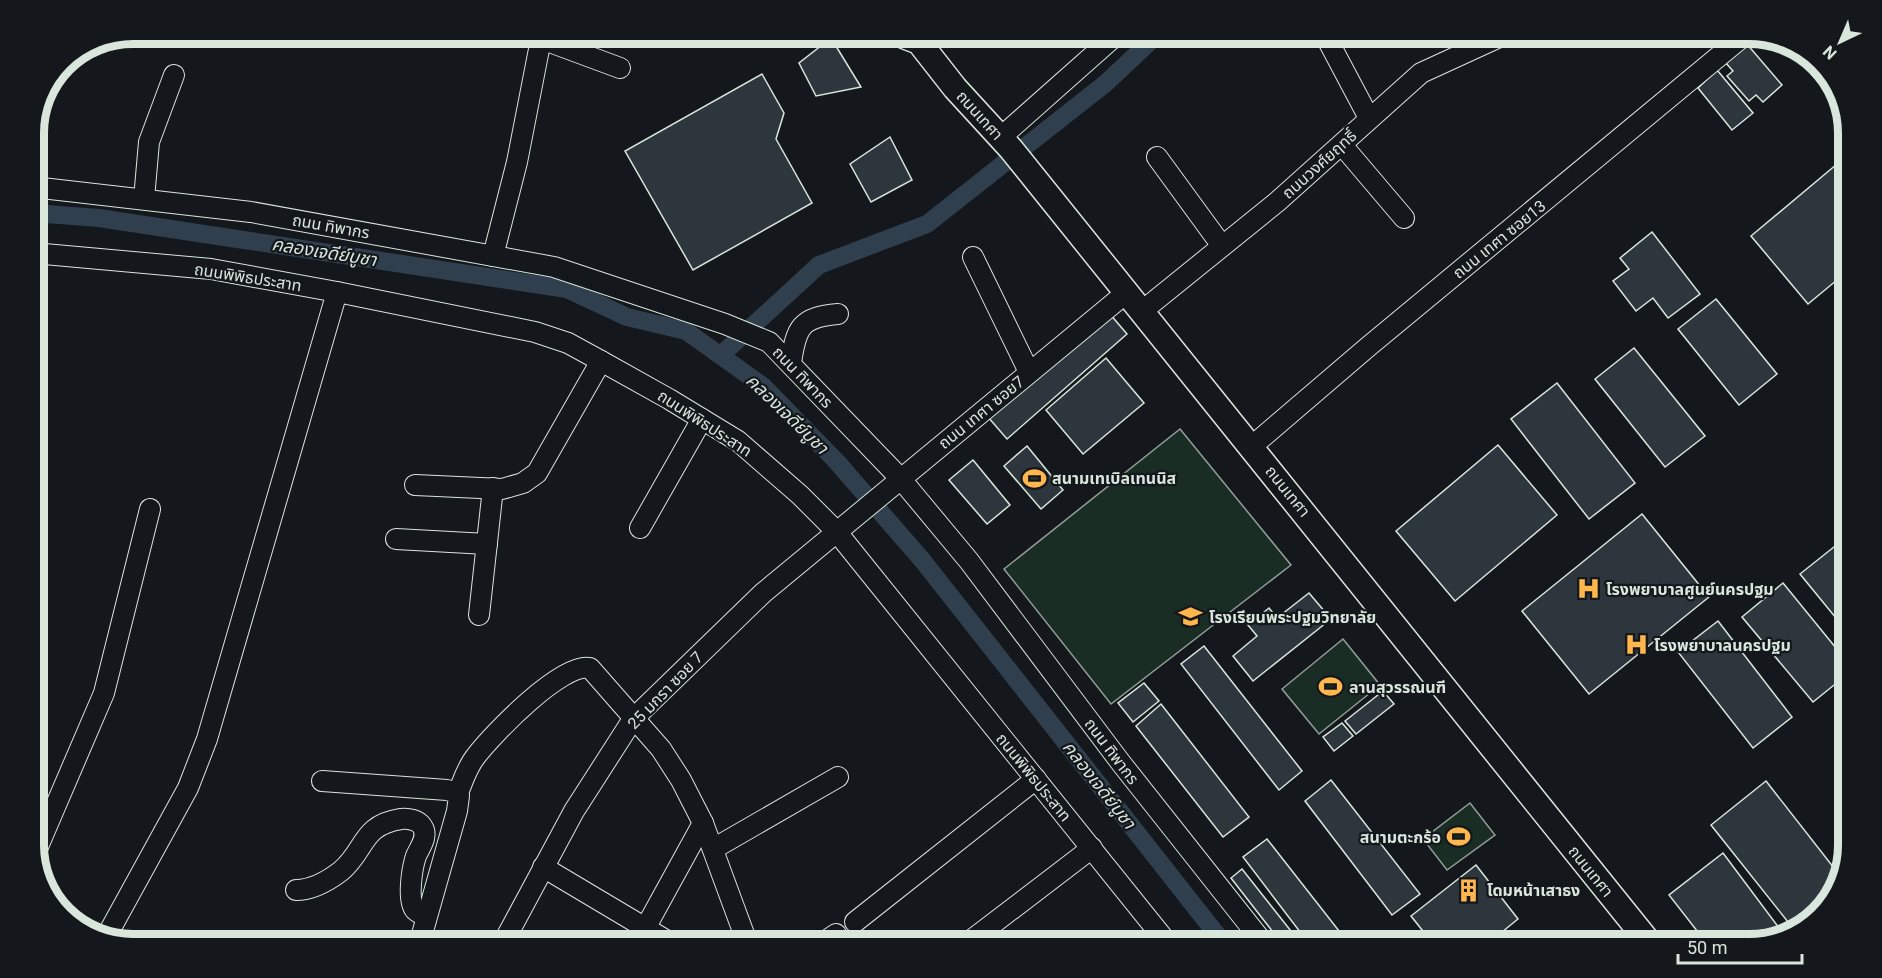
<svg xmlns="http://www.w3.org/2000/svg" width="1882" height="978" viewBox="0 0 1882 978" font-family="Roboto,'Noto Sans Thai',sans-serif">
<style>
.green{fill:#1a2d24;stroke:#939e99;stroke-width:1.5}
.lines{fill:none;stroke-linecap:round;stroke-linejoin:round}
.canal{stroke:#2f3f4d;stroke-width:18}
.building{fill:#2c363c;stroke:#d8e6dc;stroke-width:1.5}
.minor-casing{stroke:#d8e6dc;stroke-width:22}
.major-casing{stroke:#d8e6dc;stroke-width:27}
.minor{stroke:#14181c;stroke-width:20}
.major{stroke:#14181c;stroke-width:24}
.labels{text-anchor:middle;stroke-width:4.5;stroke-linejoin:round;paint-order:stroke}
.street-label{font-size:16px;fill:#d8e6dc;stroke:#14181c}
.poi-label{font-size:16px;font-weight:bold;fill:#d8e6dc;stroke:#14181c;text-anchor:start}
.water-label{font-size:18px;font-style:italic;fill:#d8e6dc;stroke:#14181c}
.rim{fill:none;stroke:#d8e6dc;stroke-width:8}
</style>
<rect width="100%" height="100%" fill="#14181c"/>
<g class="green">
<polygon points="1180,429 1291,565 1111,704 1004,569"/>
<polygon points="1343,639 1380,685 1319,734 1282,689"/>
<polygon points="1470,803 1495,835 1447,870 1423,839"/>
</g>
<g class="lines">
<g class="canal">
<polyline points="33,213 99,218 567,289 627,317 686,331 763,386 837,462 923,561 1225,945"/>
<polyline points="721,355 819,265 927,224 1106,83 1156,36"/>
</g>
</g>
<g class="building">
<polygon points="788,37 804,37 795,45"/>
<polygon points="831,38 861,87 816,96 799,63"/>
<polygon points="1783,41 1794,43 1832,78 1844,112"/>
<polygon points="1746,43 1782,85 1763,102 1756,95 1749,101 1727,76 1733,71 1725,62"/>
<polygon points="1717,70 1753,113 1732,130 1698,88"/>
<polygon points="762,74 784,113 776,139 812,203 693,270 625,151"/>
<polygon points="890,137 912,180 871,202 850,164"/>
<polygon points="1843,159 1849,166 1849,270 1808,304 1751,236"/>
<polygon points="1652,232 1700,294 1668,318 1653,298 1636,311 1613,281 1629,269 1620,258"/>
<polygon points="1716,299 1777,374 1739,405 1678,329"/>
<polygon points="1109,313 1127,334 1007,439 988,417"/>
<polygon points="1634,348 1705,436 1665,467 1595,379"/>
<polygon points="1106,358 1144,403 1083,454 1046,410"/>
<polygon points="1557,383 1635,483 1589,519 1511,419"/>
<polygon points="1498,445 1557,515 1455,601 1396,531"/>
<polygon points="1027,446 1063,490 1041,509 1004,466"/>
<polygon points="973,460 1010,505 987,524 949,480"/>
<polygon points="1642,514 1709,597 1589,694 1522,611"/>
<polygon points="1849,535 1849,634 1800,574"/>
<polygon points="1783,583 1849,664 1849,673 1813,702 1742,617"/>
<polygon points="1309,593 1331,619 1253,681 1233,656 1257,636 1248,625 1269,608 1277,618"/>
<polygon points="1718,621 1792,717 1753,748 1678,652"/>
<polygon points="1204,646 1302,771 1279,790 1181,664"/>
<polygon points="1144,683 1159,701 1133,722 1118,703"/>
<polygon points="1383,691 1394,704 1356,734 1345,721"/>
<polygon points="1161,704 1249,817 1223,837 1136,726"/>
<polygon points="1342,723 1353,736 1334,751 1323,737"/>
<polygon points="1331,780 1420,894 1392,915 1305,801"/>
<polygon points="1766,781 1841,877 1839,890 1799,931 1796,932 1711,825"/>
<polygon points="1267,839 1350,945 1310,945 1243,857"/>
<polygon points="1723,853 1785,936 1750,945 1708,945 1669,895"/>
<polygon points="1476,865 1518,919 1486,945 1434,945 1411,916"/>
<polygon points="1242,869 1302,945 1283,945 1231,878"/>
<polygon points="1402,931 1414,945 1384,945"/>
</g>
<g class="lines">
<defs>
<g id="minor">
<polyline points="1325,35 1369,118"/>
<polyline points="539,38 620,68"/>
<polyline points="1000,138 1115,36"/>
<polyline points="1342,145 1404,218"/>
<polyline points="1157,157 1222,246"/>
<polyline points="33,187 251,212 554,267 725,324 769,342 900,478 969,561 1121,763 1265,945"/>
<polyline points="144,199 149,142 174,75"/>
<polyline points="33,253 211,269 337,292 535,332 568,343 601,361 669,399 738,441 800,495 836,531 1169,945"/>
<polyline points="493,256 517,162 541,39"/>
<polyline points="973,257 1029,372"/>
<polyline points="1141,312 1277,202 1421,73 1506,34"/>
<path d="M791,363c5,-36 10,-46 47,-49"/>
<polyline points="1251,447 1369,346 1747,33"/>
<polyline points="415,485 502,489 523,483 537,473 601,361"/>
<polyline points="640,528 702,419"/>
<polyline points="396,539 487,544"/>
<polyline points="479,615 493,488"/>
<polyline points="322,781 447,790 458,793 459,796 457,811 419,945"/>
<path d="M458,793c5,-12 9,-26 18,-37 17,-22 86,-94 114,-88l71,81 20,31 22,43 45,122"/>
<polyline points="713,849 838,777"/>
<polyline points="34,856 104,693 150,509"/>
<polyline points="543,867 674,945"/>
<path d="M296,890c15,0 32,-9 45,-19 25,-21 20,-46 60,-52 7,-1 17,1 21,7 7,10 -2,21 -6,30 -4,12 -9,44 -1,54 3,3 8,5 11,7"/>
<polyline points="855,922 1036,779"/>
<polyline points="105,939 188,788 207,739 337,292"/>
<polyline points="502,945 574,811 633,719 763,593 1126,293"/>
<polyline points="636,945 703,823"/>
<polyline points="820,945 836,934"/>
<polyline points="965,945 1092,848"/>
</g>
<polyline id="major" points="906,37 919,42 955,88 1011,149 1651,945"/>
</defs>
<use href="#minor" class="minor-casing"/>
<use href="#major" class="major-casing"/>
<use href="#minor" class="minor"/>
<use href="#major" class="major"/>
</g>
<defs>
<symbol id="stadium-bare" viewBox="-9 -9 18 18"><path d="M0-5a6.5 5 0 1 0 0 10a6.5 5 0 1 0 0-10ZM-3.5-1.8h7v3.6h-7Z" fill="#ffb74d" stroke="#14181c" stroke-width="2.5" paint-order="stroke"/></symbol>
<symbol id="hospital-bare" viewBox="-9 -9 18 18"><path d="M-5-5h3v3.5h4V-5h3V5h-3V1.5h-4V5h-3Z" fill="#ffb74d" stroke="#14181c" stroke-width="2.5" paint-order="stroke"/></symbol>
<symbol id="school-bare" viewBox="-9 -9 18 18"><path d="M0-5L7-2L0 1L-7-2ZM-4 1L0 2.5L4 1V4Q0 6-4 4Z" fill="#ffb74d" stroke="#14181c" stroke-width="2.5" paint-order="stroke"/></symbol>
<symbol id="building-bare" viewBox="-9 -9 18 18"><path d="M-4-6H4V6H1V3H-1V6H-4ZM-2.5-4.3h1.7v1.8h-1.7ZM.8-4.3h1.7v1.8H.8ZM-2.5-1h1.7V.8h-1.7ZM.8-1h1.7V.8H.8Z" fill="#ffb74d" stroke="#14181c" stroke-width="2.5" paint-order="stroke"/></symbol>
</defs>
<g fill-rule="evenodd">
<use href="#stadium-bare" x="1018" y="462" width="33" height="33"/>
<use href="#hospital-bare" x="1572" y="572" width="33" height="33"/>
<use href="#school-bare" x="1174" y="600" width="33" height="33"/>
<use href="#hospital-bare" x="1620" y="628" width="33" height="33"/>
<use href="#stadium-bare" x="1314" y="670" width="33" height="33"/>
<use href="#stadium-bare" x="1442" y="820" width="33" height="33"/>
<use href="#building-bare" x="1452" y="874" width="33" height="33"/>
</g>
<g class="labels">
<g class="street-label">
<text transform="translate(980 115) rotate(48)" y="6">ถนนเทศา</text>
<text transform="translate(1319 164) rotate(-42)" y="6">ถนนวงศ์ยฤทธิ์</text>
<text transform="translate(331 226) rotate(10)" y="6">ถนน ทิพากร</text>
<text transform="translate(1499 239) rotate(-39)" y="6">ถนน เทศา ซอย13</text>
<text transform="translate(248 277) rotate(9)" y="6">ถนนพิพิธประสาท</text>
<text transform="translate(803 377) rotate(46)" y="6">ถนน ทิพากร</text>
<text transform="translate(981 412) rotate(-39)" y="6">ถนน เทศา ซอย7</text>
<text transform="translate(705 423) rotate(33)" y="6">ถนนพิพิธประสาท</text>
<text transform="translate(1288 491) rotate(51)" y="6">ถนนเทศา</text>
<text transform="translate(665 690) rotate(-46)" y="6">25 มกรา ซอย 7</text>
<text transform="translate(1112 751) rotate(53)" y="6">ถนน ทิพากร</text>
<text transform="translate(1034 777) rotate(51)" y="6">ถนนพิพิธประสาท</text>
<text transform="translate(1591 871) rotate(51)" y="6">ถนนเทศา</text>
</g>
<g class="poi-label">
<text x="1052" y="484">สนามเทเบิลเทนนิส</text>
<text x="1606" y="595">โรงพยาบาลศูนย์นครปฐม</text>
<text x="1209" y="623">โรงเรียนพระปฐมวิทยาลัย</text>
<text x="1654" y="651">โรงพยาบาลนครปฐม</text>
<text x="1349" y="693">ลานสุวรรณนฑี</text>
<text x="1441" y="843" text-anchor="end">สนามตะกร้อ</text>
<text x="1487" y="896">โดมหน้าเสาธง</text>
</g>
<g class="water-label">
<text transform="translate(324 252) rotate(9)" y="6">คลองเจดีย์บูชา</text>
<text transform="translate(787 414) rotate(44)" y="6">คลองเจดีย์บูชา</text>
<text transform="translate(1099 785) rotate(52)" y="6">คลองเจดีย์บูชา</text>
</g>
</g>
<path d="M0 0H1882V978H0ZM133 44H1749A89 89 0 0 1 1838 133V845A89 89 0 0 1 1749 934H133A89 89 0 0 1 44 845V133A89 89 0 0 1 133 44Z" fill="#14181c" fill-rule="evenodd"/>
<path class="rim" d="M133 44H1749A89 89 0 0 1 1838 133V845A89 89 0 0 1 1749 934H133A89 89 0 0 1 44 845V133A89 89 0 0 1 133 44Z"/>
<g transform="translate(1840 42) rotate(224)" stroke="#14181c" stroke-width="4.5" paint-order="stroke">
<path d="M0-4.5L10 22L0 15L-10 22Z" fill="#d8e6dc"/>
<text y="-9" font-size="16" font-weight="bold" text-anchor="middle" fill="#d8e6dc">N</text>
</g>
<path d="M1678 954v9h124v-9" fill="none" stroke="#d8e6dc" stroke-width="3"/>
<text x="1687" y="954" font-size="18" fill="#d8e6dc" stroke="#14181c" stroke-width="4.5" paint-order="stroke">50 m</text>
</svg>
